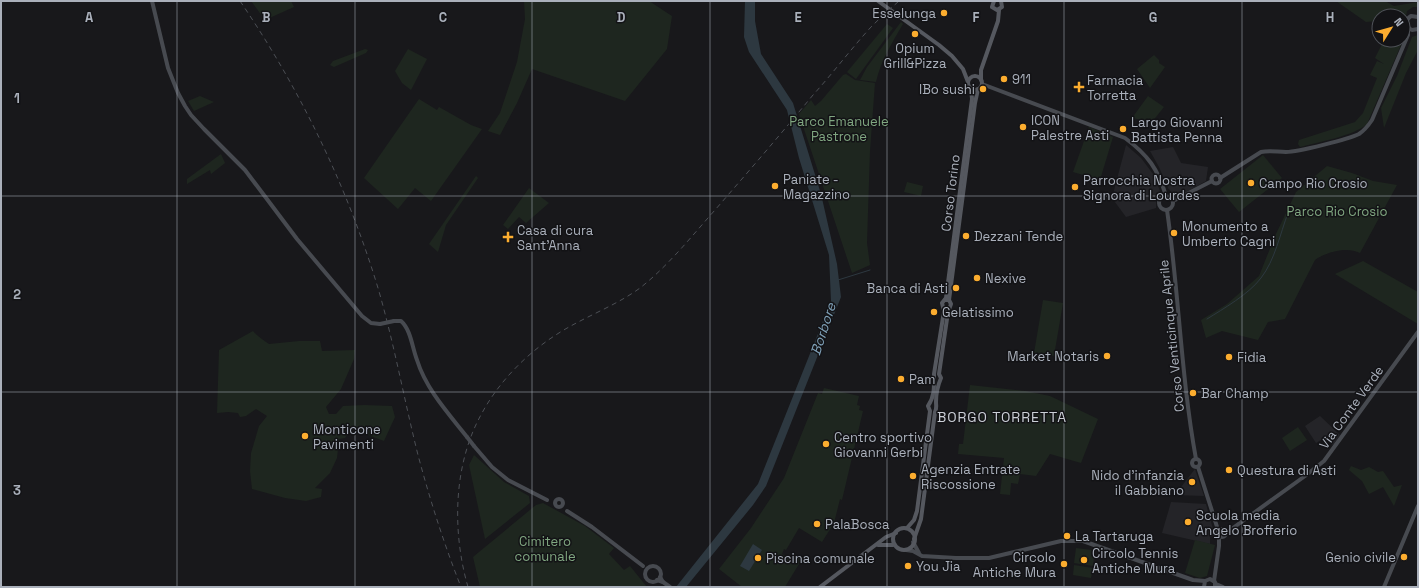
<svg xmlns="http://www.w3.org/2000/svg" width="1419" height="588" viewBox="0 0 1419 588" font-family="'Space Grotesk',sans-serif">
<style>
.built{fill:#242428}
.green{fill:#1e261f}
.water{fill:#2d3840}
.lines{fill:none;stroke-linecap:round;stroke-linejoin:round}
.stream{stroke:#2d3840;stroke-width:1}
.secondary{stroke:#474a50;stroke-width:4}
.primary{stroke:#55585f;stroke-width:4}
.rail{stroke:#4c4f55;stroke-width:1;stroke-dasharray:5 4;stroke-linecap:butt}
.secondary-bridge{stroke:#474a50;stroke-width:4}
.grid{fill:none;stroke:#aab0bb;stroke-width:1;stroke-opacity:0.55}
.poi-dot{fill:#fcad2f;stroke:#131316;stroke-width:1.5}
.labels{text-anchor:middle;stroke-width:3;stroke-linejoin:round;paint-order:stroke}
.poi-label{font-size:13px;fill:#aab0bb;stroke:#131316;text-anchor:start}
.park-label{font-size:13px;fill:#80a781;stroke:#131316}
.street-label{font-size:13px;fill:#aab0bb;stroke:#131316}
.water-label{font-size:14px;font-style:italic;fill:#7fa0b7;stroke:#131316}
.neighbourhood-label{font-size:14px;letter-spacing:1px;fill:#cbcfd7;stroke:#131316}
.grid-label{font-size:13px;text-anchor:middle;font-weight:bold;fill:#aab0bb;stroke:#131316;stroke-width:3;stroke-linejoin:round;paint-order:stroke}
</style>
<rect width="100%" height="100%" fill="#18181b"/>
<g class="built">
<polygon points="1126,145 1141,158 1153,174 1160,191 1156,200 1156,208 1126,217 1112,198"/>
<polygon points="1173,147 1181,163 1208,167 1206,181 1179,196 1173,194 1168,188 1159,167 1150,151"/>
<polygon points="1320,416 1340,435 1333,445 1324,438 1316,443 1305,426"/>
<polygon points="1195,469 1204,496 1175,495"/>
<polygon points="1171,502 1206,504 1215,536 1210,537 1210,544 1162,533"/>
</g>
<g class="green">
<polygon points="251,1 291,1 294,7 265,20"/>
<polygon points="524,1 649,1 672,16 667,49 625,101 532,69 517,103 500,135 488,131 500,113 517,62 525,19"/>
<path d="M1336,1h49l9,5 24,-4v5h-5l-6,4 -3,15v12l-37,86c-11,11 -51,19 -67,23l-2,-3 1,-4 56,-18 8,-9 14,-35 -7,-3 7,-14 7,3 -9,-6 9,-18h19v-24h-24v9l-2,-4 -11,1z"/>
<path d="M901,22l2,2c-11,19 -22,36 -27,58l-16,-2 7,-13z"/>
<polygon points="887,24 893,28 856,79 847,72"/>
<polygon points="1418,35 1418,50 1406,73 1384,128 1381,108 1397,76 1412,37"/>
<polygon points="365,49 368,50 366,53 334,67 330,65 333,61"/>
<polygon points="408,49 427,59 411,90 402,83 395,71"/>
<polygon points="1154,55 1159,60 1159,63 1165,67 1150,88 1137,69"/>
<polygon points="846,74 855,80 875,83 870,151 867,243 870,265 852,273 799,114 811,100 815,106 821,101 843,75"/>
<polygon points="200,96 214,102 194,111 188,101"/>
<polygon points="1148,96 1164,107 1152,122 1132,118"/>
<polygon points="419,99 437,110 439,107 471,125 482,129 431,201 415,188 398,209 364,178"/>
<polygon points="1089,127 1113,137 1100,180 1073,172"/>
<polygon points="221,154 225,163 211,174 210,170 187,184 187,179"/>
<polygon points="1263,155 1282,178 1239,212 1220,189"/>
<path d="M1327,166l25,7 21,8 24,4 -37,68c-13,-7 -34,-1 -45,7l-30,59 -17,3 -10,18 -36,-9 -16,7 -5,-18 26,-16 32,-28 16,-40 21,-44z"/>
<polygon points="476,176 478,178 446,225 438,252 429,244"/>
<polygon points="907,182 923,186 921,196 904,192"/>
<polygon points="529,188 549,203 526,223 519,217 508,229 503,225"/>
<polygon points="1363,261 1418,292 1418,324 1335,274"/>
<polygon points="1043,300 1063,303 1054,356 1034,353"/>
<path d="M253,331c5,6 11,9 16,13l30,-3h21l2,10 33,-1 -1,9 -13,30 -15,18 3,7h7l7,-8 21,-1 28,1 3,11 -11,24 -32,-12 -7,9 -6,1 -2,19 -7,15 -15,15 7,1 -1,8 -15,4 -21,-3 -33,-9 -2,-18 1,-18 8,-27 8,-10 -11,-7 -10,7 -6,1 -2,-4 -10,-1 -11,1 2,-63z"/>
<polygon points="970,385 1025,391 1050,396 1098,419 1081,463 1050,454 1036,476 1020,474 1018,484 1011,483 1010,495 1000,494 1004,458 958,454 959,444 963,444"/>
<polygon points="824,388 859,396 857,405 860,406 859,410 863,411 842,500 840,499 834,523 822,542 799,528 786,550 784,549 782,554 794,561 797,557 802,559 785,587 742,587 719,569 751,528 784,478 818,393 822,394"/>
<polygon points="1298,427 1307,440 1290,451 1282,438"/>
<polygon points="474,455 504,482 529,496 530,503 485,539 469,465"/>
<polygon points="1351,466 1361,470 1369,467 1378,472 1383,471 1394,487 1402,485 1394,506 1383,487 1369,494 1362,481 1349,470"/>
<polygon points="543,503 585,526 614,548 609,554 624,570 630,566 647,587 480,587 473,557 536,505"/>
<polygon points="1195,540 1215,545 1207,576 1200,578 1185,573"/>
<polygon points="1076,548 1092,550 1091,556 1094,557 1093,566 1074,563"/>
<polygon points="1074,565 1093,568 1091,578 1073,575"/>
</g>
<g class="water">
<polygon points="745,1 755,1 755,21 761,54 793,103 821,194 837,264 841,297 766,486 753,505 686,587 676,587 758,484 831,301 829,255 799,158 787,110 749,52 744,37"/>
<polygon points="753,544 762,550 749,571 740,566"/>
</g>
<g class="lines">
<g class="stream">
<polyline points="838,280 870,270"/>
<path d="M1207,319c16,-10 42,-25 54,-41 14,-18 19,-44 27,-65"/>
</g>
<g class="secondary">
<polyline points="152,1 168,68 178,93 185,106 191,115 204,129 245,170 297,239 362,316 371,323 380,324"/>
<path d="M1418,17l-7,-1c-6,4 -6,11 1,14l6,-1"/>
<path d="M982,84l143,54c23,17 33,31 41,58"/>
<circle cx="1216" cy="179" r="4.5"/>
<path d="M1220,178l41,-26c9,-2 16,0 25,0 12,0 63,-13 73,-18 6,-4 9,-8 13,-14l36,-85v-7"/>
<circle cx="1166" cy="203" r="7"/>
<polyline points="1173,201 1212,181"/>
<path d="M1167,210c12,83 14,167 29,249"/>
<path d="M394,321h7c10,9 11,26 16,39 9,29 31,53 50,77"/>
<polyline points="474,446 492,467 508,480 547,500"/>
<circle cx="1196" cy="463" r="4"/>
<polyline points="1198,467 1219,533"/>
<circle cx="559" cy="503" r="4"/>
<polyline points="567,511 592,527 643,566"/>
<circle cx="1222" cy="533" r="4"/>
<polyline points="1226,533 1305,476 1324,461 1418,332"/>
<polyline points="913,542 919,553"/>
<polyline points="906,550 913,551 922,556 956,558 989,558 1061,541 1083,541 1193,580 1205,581"/>
<circle cx="653" cy="574" r="8"/>
<polyline points="657,580 663,582 660,577"/>
<polyline points="1214,581 1219,546 1219,535"/>
<polyline points="663,582 670,587"/>
<polyline points="1216,584 1223,587"/>
<polyline points="1204,587 1205,581 1210,579 1215,582 1215,587"/>
<polyline points="1384,587 1418,506"/>
</g>
<g class="primary">
<polyline points="878,1 939,45 952,56 963,69 968,82"/>
<polyline points="994,1 992,7 997,10 1002,7 1001,1"/>
<circle cx="975" cy="83" r="7"/>
<polyline points="981,80 981,70 998,21 999,10"/>
<polyline points="949,300 975,103 978,89"/>
<path d="M907,528l7,-8 3,-9 13,-100 -2,-5c7,-10 6,-20 6,-32l10,-63 -2,-8 4,-5 26,-199 -1,-11"/>
<circle cx="904" cy="539" r="11"/>
<path d="M914,539l7,-20 14,-107c2,-4 1,-6 1,-10 0,-8 2,-17 5,-24l-2,-4 9,-62 3,-8 -2,-4h-4"/>
<polyline points="878,545 893,545"/>
<polyline points="820,587 886,537 896,533"/>
</g>
<g class="rail">
<path d="M240,1c60,88 107,185 138,287 16,55 26,111 40,167 12,45 26,89 43,132"/>
<path d="M468,587c-16,-55 -15,-123 14,-174 19,-35 51,-66 87,-86 23,-13 49,-23 71,-39 28,-22 51,-51 75,-78 33,-38 66,-76 98,-115 20,-22 38,-46 58,-68 9,-9 19,-18 28,-26"/>
</g>
<g class="secondary-bridge">
<polyline points="380,324 394,321"/>
<polyline points="467,437 474,446"/>
</g>
</g>
<path class="grid" d="M177,1v586M355,1v586M532,1v586M710,1v586M887,1v586M1064,1v586M1242,1v586M1,196h1417M1,392h1417"/>
<g class="poi-dot">
<circle cx="944" cy="13" r="4"/>
<circle cx="915" cy="34" r="4"/>
<circle cx="1004" cy="79" r="4"/>
<path d="M1077 81h4v4h4v4h-4v4h-4v-4h-4v-4h4z"/>
<circle cx="983" cy="89" r="4"/>
<circle cx="1023" cy="127" r="4"/>
<circle cx="1123" cy="129" r="4"/>
<circle cx="1251" cy="183" r="4"/>
<circle cx="775" cy="186" r="4"/>
<circle cx="1075" cy="187" r="4"/>
<circle cx="1174" cy="233" r="4"/>
<circle cx="966" cy="236" r="4"/>
<path d="M506 231h4v4h4v4h-4v4h-4v-4h-4v-4h4z"/>
<circle cx="977" cy="278" r="4"/>
<circle cx="956" cy="288" r="4"/>
<circle cx="934" cy="312" r="4"/>
<circle cx="1107" cy="356" r="4"/>
<circle cx="1229" cy="357" r="4"/>
<circle cx="901" cy="379" r="4"/>
<circle cx="1193" cy="393" r="4"/>
<circle cx="305" cy="436" r="4"/>
<circle cx="826" cy="444" r="4"/>
<circle cx="1229" cy="470" r="4"/>
<circle cx="913" cy="476" r="4"/>
<circle cx="1192" cy="482" r="4"/>
<circle cx="1188" cy="522" r="4"/>
<circle cx="817" cy="524" r="4"/>
<circle cx="1067" cy="536" r="4"/>
<circle cx="1404" cy="557" r="4"/>
<circle cx="758" cy="558" r="4"/>
<circle cx="1084" cy="560" r="4"/>
<circle cx="1064" cy="564" r="4"/>
<circle cx="908" cy="566" r="4"/>
</g>
<g class="labels">
<g class="poi-label">
<text x="936" y="18" text-anchor="end">Esselunga</text>
<text x="915" y="53" text-anchor="middle">Opium<tspan x="915" dy="15">Grill&amp;Pizza</tspan></text>
<text x="1012" y="84">911</text>
<text x="1087" y="85">Farmacia<tspan x="1087" dy="15">Torretta</tspan></text>
<text x="975" y="94" text-anchor="end">IBo sushi</text>
<text x="1031" y="125">ICON<tspan x="1031" dy="15">Palestre Asti</tspan></text>
<text x="1131" y="127">Largo Giovanni<tspan x="1131" dy="15">Battista Penna</tspan></text>
<text x="783" y="184">Paniate -<tspan x="783" dy="15">Magazzino</tspan></text>
<text x="1083" y="185">Parrocchia Nostra<tspan x="1083" dy="15">Signora di Lourdes</tspan></text>
<text x="1259" y="188">Campo Rio Crosio</text>
<text x="1182" y="231">Monumento a<tspan x="1182" dy="15">Umberto Cagni</tspan></text>
<text x="517" y="235">Casa di cura<tspan x="517" dy="15">Sant'Anna</tspan></text>
<text x="974" y="241">Dezzani Tende</text>
<text x="985" y="283">Nexive</text>
<text x="948" y="293" text-anchor="end">Banca di Asti</text>
<text x="942" y="317">Gelatissimo</text>
<text x="1099" y="361" text-anchor="end">Market Notaris</text>
<text x="1237" y="362">Fidia</text>
<text x="909" y="384">Pam</text>
<text x="1201" y="398">Bar Champ</text>
<text x="313" y="434">Monticone<tspan x="313" dy="15">Pavimenti</tspan></text>
<text x="834" y="442">Centro sportivo<tspan x="834" dy="15">Giovanni Gerbi</tspan></text>
<text x="921" y="474">Agenzia Entrate<tspan x="921" dy="15">Riscossione</tspan></text>
<text x="1237" y="475">Questura di Asti</text>
<text x="1184" y="480" text-anchor="end">Nido d'infanzia<tspan x="1184" dy="15">il Gabbiano</tspan></text>
<text x="1196" y="520">Scuola media<tspan x="1196" dy="15">Angelo Brofferio</tspan></text>
<text x="825" y="529">PalaBosca</text>
<text x="1075" y="541">La Tartaruga</text>
<text x="1092" y="558">Circolo Tennis<tspan x="1092" dy="15">Antiche Mura</tspan></text>
<text x="1056" y="562" text-anchor="end">Circolo<tspan x="1056" dy="15">Antiche Mura</tspan></text>
<text x="1396" y="562" text-anchor="end">Genio civile</text>
<text x="766" y="563">Piscina comunale</text>
<text x="916" y="571">You Jia</text>
</g>
<g class="park-label">
<text x="839" y="126">Parco Emanuele<tspan x="839" dy="15">Pastrone</tspan></text>
<text x="1337" y="216">Parco Rio Crosio</text>
<text x="545" y="546">Cimitero<tspan x="545" dy="15">comunale</tspan></text>
</g>
<g class="street-label">
<text transform="translate(950 193) rotate(-83)" y="5">Corso Torino</text>
<text transform="translate(1171 336) rotate(-96)" y="5">Corso Venticinque Aprile</text>
<text transform="translate(1351 407) rotate(-54)" y="5">Via Conte Verde</text>
</g>
<g class="water-label">
<text transform="translate(823 329) rotate(-72)" y="5">Borbore</text>
</g>
<g class="neighbourhood-label">
<text x="1002" y="422">BORGO TORRETTA</text>
</g>
</g>
<g class="grid-label">
<text x="89" y="22">A</text>
<text x="266" y="22">B</text>
<text x="443" y="22">C</text>
<text x="621" y="22">D</text>
<text x="798" y="22">E</text>
<text x="976" y="22">F</text>
<text x="1153" y="22">G</text>
<text x="1330" y="22">H</text>
<text x="17" y="103">1</text>
<text x="17" y="299">2</text>
<text x="17" y="495">3</text>
</g>
<rect width="1419" height="588" fill="none" stroke="#aab0bb" stroke-width="4"/>
<g transform="translate(1391 28) rotate(53)"><circle r="19" fill="#131316" stroke="#4f5258"/>
<path d="M0-3L7 15L0 10L-7 15Z" fill="#fcad2f"/>
<text y="-6" font-size="11" font-weight="bold" text-anchor="middle" fill="#aab0bb">N</text>
</g>
</svg>
